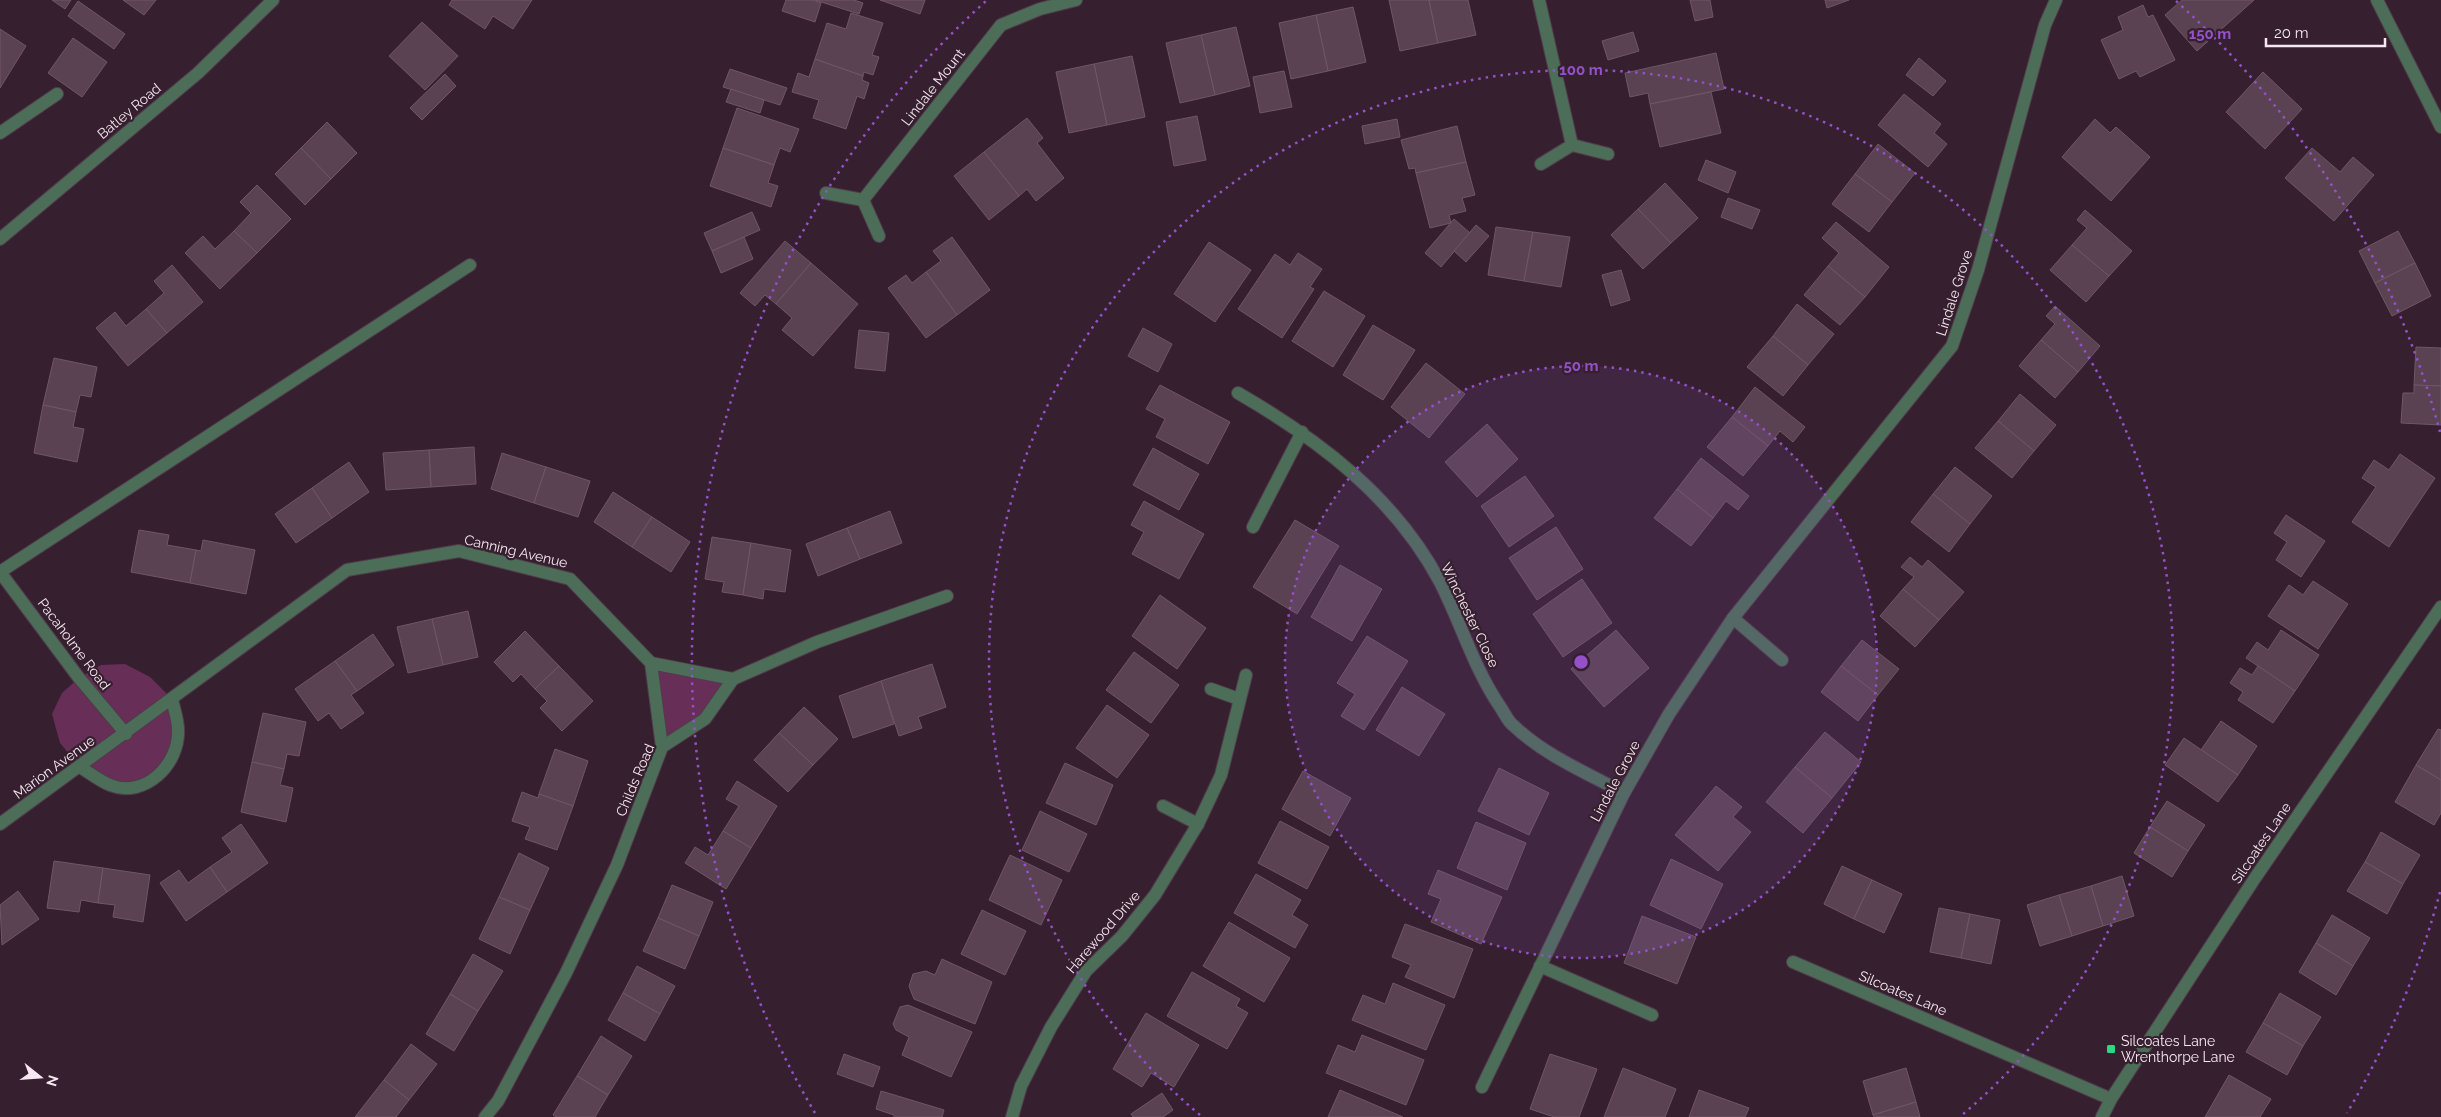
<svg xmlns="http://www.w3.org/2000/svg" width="2441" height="1117" viewBox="0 0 2441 1117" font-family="Raleway,sans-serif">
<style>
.green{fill:#672e57}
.building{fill:#5a4252;stroke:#705666}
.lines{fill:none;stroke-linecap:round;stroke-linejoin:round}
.minor-casing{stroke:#513c4a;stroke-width:14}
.minor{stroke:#4c6d58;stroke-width:12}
.ring{fill:none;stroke:#9451c9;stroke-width:2.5;stroke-dasharray:2.5 5}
.poi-dot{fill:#2cd884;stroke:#36202f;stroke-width:2}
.labels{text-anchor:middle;stroke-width:4.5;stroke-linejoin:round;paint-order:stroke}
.street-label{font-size:14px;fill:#f7e7f1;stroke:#36202f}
.poi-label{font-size:14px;fill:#f7e7f1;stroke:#36202f;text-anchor:start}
.centre{fill:#9451c9;stroke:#36202f;stroke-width:2.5}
.ring-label{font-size:15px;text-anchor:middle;font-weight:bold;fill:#9451c9;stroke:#36202f;stroke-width:4.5;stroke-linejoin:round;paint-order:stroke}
</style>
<rect width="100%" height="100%" fill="#36202f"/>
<g class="green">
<polygon points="651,663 733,679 705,719 662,747"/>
<polygon points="125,664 150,677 172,699 172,757 133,788 80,767 60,743 52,714 62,693 79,678 101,665"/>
</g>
<g class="building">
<polygon points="52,0 71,0 65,9"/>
<polygon points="123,0 156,0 144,15"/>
<polygon points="452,0 532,0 513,29 493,16 485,29 449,5"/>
<polygon points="786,0 812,0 821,3 815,22 782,11"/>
<polygon points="815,0 854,0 863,3 859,14"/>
<polygon points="880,0 925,0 920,14"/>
<polygon points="1389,0 1429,0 1438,43 1400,51"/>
<polygon points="1429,0 1468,0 1476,35 1438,43"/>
<polygon points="1690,0 1710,0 1713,17 1695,21"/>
<polygon points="1825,0 1849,0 1827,8"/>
<polygon points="2182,0 2254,0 2197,51 2165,15"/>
<polygon points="78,1 125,34 114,49 68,16"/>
<polygon points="2143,5 2148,17 2153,15 2175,60 2140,77 2136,71 2119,79 2101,40 2123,30 2118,17"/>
<polygon points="1353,7 1366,62 1328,71 1316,15"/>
<polygon points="851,13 883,23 872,55 879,57 873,75 864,72 863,76 815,59 827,23 846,29"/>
<polygon points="1316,15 1328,71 1291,79 1279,23"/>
<polygon points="422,22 458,56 425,90 389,56"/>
<polygon points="1236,27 1250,86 1215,95 1201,35"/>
<polygon points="0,29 26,46 0,88"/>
<polygon points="1633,32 1639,51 1608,60 1602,41"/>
<polygon points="1201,35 1215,95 1180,103 1166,43"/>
<polygon points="73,38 107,62 82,97 48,73"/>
<polygon points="1716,53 1724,89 1650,104 1648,93 1630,97 1625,73"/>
<polygon points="1132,56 1145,117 1107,125 1094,64"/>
<polygon points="1919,58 1946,81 1933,96 1906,75"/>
<polygon points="815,59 863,76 862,80 869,83 864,99 857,96 846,129 813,118 819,100 792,92 798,73 809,77"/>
<polygon points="1094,64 1107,125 1069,133 1056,72"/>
<polygon points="730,69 787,88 780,105 723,87"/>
<polygon points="1284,71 1292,107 1260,113 1253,77"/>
<polygon points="2263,72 2302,109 2265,149 2226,112"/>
<polygon points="445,74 456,86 422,120 410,108"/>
<polygon points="731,89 764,100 760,113 726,102"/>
<polygon points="1711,92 1721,133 1660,147 1650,104"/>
<polygon points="1904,94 1941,124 1934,133 1947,144 1928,167 1878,125"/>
<polygon points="737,108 799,129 790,152 780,148 774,165 723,148"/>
<polygon points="1197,116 1206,160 1174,166 1166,122"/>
<polygon points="1027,118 1043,138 1037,143 1064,178 1036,201 1027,189 1019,196 984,152"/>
<polygon points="1397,119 1400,137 1365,144 1362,126"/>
<polygon points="2095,119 2110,133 2116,127 2150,157 2111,201 2062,157"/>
<polygon points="327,122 357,153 331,179 301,148"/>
<polygon points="1457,126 1466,162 1416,173 1415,168 1409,169 1401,140"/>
<polygon points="1878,144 1915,173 1892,202 1855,174"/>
<polygon points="301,148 331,179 305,205 275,174"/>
<polygon points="723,148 774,165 768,183 778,186 771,207 710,186"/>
<polygon points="2312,148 2340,172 2353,157 2374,175 2334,221 2285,178"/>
<polygon points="984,152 1019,196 989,220 954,176"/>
<polygon points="1706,160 1736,172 1728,193 1698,180"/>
<polygon points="1466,162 1475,195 1462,198 1466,211 1449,215 1451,223 1430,228 1416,173"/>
<polygon points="1855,174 1892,202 1869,232 1832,204"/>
<polygon points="1665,183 1698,218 1671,243 1638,209"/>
<polygon points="257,185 291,219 257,253 234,231 251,213 240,202"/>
<polygon points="1728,198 1760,210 1752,229 1721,217"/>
<polygon points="1638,209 1671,243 1643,269 1611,235"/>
<polygon points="2085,210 2132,251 2109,276 2072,245 2087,228 2077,220"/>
<polygon points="752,212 760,230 712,251 704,233"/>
<polygon points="1454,219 1470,233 1441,267 1425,253"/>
<polygon points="1836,222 1889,267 1865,297 1828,266 1839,253 1822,238"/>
<polygon points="1476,225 1489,236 1466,262 1454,251"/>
<polygon points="1496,227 1533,232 1524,281 1488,275"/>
<polygon points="234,231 257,253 220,289 185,253 203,236 215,249"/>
<polygon points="2398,231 2415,263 2375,283 2359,251"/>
<polygon points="1533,232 1570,237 1561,287 1524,281"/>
<polygon points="744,237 753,259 721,273 712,251"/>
<polygon points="952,237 990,290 957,315 926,272 941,261 933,251"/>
<polygon points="785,241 811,263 776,304 765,295 755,306 740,293"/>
<polygon points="1209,242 1251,270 1215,322 1174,294"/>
<polygon points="2072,245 2109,276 2086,302 2050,270"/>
<polygon points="1298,253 1322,269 1310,287 1314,289 1282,338 1238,309 1275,254 1290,265"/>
<polygon points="811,263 858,304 813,356 782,330 792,318 776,304"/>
<polygon points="2415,263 2431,296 2392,316 2375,283"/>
<polygon points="172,265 203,302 167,333 146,309 164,293 154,281"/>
<polygon points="1828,266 1865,297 1840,325 1804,295"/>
<polygon points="1621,270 1630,300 1611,306 1602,275"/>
<polygon points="926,272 957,315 926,338 888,288 906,275 912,283"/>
<polygon points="1324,291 1365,316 1333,367 1292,341"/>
<polygon points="1797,304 1834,334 1808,365 1773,336"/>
<polygon points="2055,306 2100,346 2078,372 2041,340 2055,324 2046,316"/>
<polygon points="146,309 167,333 128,366 96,328 115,312 126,326"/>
<polygon points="1373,325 1415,350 1383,400 1343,375"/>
<polygon points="1143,328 1172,344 1158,372 1128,356"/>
<polygon points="859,330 889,333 885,371 855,368"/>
<polygon points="1773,336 1808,365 1783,396 1747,367"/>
<polygon points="2041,340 2078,372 2055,398 2019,366"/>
<polygon points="2416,347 2441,348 2441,386 2414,385"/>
<polygon points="54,358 97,367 91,397 80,395 76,412 43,405"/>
<polygon points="1426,363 1465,394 1429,438 1391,407"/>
<polygon points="1160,385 1230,422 1208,464 1156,437 1165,419 1146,409"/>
<polygon points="2414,385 2441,386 2441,425 2401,423 2403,393 2414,393"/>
<polygon points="1755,387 1805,427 1793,442 1780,431 1768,446 1732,417"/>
<polygon points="2020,394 2056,425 2034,451 1998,421"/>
<polygon points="43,405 76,412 73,427 84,429 77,462 34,453"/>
<polygon points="1732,417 1768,446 1743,476 1707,447"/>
<polygon points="1998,421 2034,451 2012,478 1975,448"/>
<polygon points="1487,424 1518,459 1477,497 1445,462"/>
<polygon points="474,447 476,484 431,487 429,450"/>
<polygon points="1153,448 1199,474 1179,510 1133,485"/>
<polygon points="429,450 431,487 386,490 383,453"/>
<polygon points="502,453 546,467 534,503 491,489"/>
<polygon points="2400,454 2435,478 2389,547 2352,522 2376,487 2362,478 2374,460 2389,470"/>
<polygon points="1701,458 1749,496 1738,510 1726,501 1713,518 1677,489"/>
<polygon points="349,462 369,492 332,518 312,488"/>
<polygon points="546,467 590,481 578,517 534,503"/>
<polygon points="1955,467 1992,496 1970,524 1933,494"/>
<polygon points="1525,476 1554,516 1509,547 1481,506"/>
<polygon points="312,488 332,518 296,543 275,514"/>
<polygon points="1677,489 1713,518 1691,546 1654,518"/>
<polygon points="613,492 652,517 632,547 594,522"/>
<polygon points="1933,494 1970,524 1949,552 1911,522"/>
<polygon points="1144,501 1204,534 1179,579 1132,554 1144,532 1131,525"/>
<polygon points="890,511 902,543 860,559 847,528"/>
<polygon points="2286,515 2325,541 2301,577 2276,560 2287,542 2274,533"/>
<polygon points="652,517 690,542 671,572 632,547"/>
<polygon points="1295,520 1339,546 1297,614 1253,587"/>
<polygon points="1556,527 1583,569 1537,600 1509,558"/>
<polygon points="847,528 860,559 818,576 806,544"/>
<polygon points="139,530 169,535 167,545 196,550 190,583 131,572"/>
<polygon points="712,537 751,543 743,595 722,592 724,582 705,579"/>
<polygon points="203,540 255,550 246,594 190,583 196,550 201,551"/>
<polygon points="751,543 791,550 785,592 764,589 763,599 743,595"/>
<polygon points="1910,557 1922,567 1928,560 1964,592 1939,620 1903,589 1914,577 1901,567"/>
<polygon points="1340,565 1382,589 1352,641 1311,617"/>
<polygon points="1582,579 1612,623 1563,657 1533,614"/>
<polygon points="2313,581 2348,604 2318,649 2268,616 2289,585 2303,595"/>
<polygon points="1903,589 1939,620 1915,647 1880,616"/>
<polygon points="1160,595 1206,628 1177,669 1132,636"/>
<polygon points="468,611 478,657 443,665 432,619"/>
<polygon points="432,619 443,665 408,673 397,627"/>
<polygon points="1616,630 1649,668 1604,707 1571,669"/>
<polygon points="2281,630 2319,655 2295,691 2246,658 2257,642 2268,650"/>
<polygon points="525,631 559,666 535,689 521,674 513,682 494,662"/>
<polygon points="373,634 394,665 357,691 335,661"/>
<polygon points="1367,636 1408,661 1364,730 1341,716 1355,694 1337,683"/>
<polygon points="1862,640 1899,669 1878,695 1841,666"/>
<polygon points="1134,652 1179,685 1151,723 1106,690"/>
<polygon points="335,661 357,691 351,695 364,713 341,729 329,713 318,721 295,689"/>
<polygon points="932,664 946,707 918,717 922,728 899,736 881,681"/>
<polygon points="559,666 593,701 562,731 540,708 547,701 535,689"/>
<polygon points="1841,666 1878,695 1858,721 1821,692"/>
<polygon points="2258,666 2295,691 2273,723 2238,700 2243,692 2230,683 2240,668 2252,675"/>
<polygon points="881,681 894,724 853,738 839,696"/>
<polygon points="1402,687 1445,714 1419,756 1376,730"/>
<polygon points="1107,705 1149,735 1117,778 1076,748"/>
<polygon points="804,707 838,739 813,765 779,733"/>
<polygon points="263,713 306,722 299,756 287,754 284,769 252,762"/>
<polygon points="2221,721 2257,746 2238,775 2201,750"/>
<polygon points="2438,729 2441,730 2441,780 2416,765"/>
<polygon points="1825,732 1861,762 1832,798 1795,767"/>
<polygon points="779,733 813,765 788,792 754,760"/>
<polygon points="2184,738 2238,775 2218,802 2165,765"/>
<polygon points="555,749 588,761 573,806 539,794"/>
<polygon points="252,762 284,769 280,785 293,788 286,822 241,812"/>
<polygon points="1065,763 1113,785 1096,825 1046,803"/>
<polygon points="2416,765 2441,780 2441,813 2434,825 2395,802"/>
<polygon points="1795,767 1832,798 1803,833 1766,802"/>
<polygon points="1499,768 1549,793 1529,835 1478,811"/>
<polygon points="1303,771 1351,798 1330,836 1282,809"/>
<polygon points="737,781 777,806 751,848 723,831 739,806 726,799"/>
<polygon points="1716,786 1742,807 1733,817 1751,832 1718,871 1675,835"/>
<polygon points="522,792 538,798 539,794 573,806 557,850 525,839 530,827 512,821"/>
<polygon points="2167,801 2205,825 2188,851 2150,827"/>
<polygon points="1040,811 1087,834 1069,872 1022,850"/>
<polygon points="1280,821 1329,847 1307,889 1258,863"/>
<polygon points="1476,822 1526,843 1507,890 1457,868"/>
<polygon points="241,824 268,863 227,892 210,867 232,852 222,838"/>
<polygon points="2150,827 2188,851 2172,877 2134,853"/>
<polygon points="723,831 751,848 726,889 685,863 695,847 708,855"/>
<polygon points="2381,832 2420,855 2403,884 2365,862"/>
<polygon points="519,853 549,868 530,910 499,897"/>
<polygon points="1010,855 1062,880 1041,925 989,900"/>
<polygon points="1671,859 1723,884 1701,929 1650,905"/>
<polygon points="54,861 103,868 98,903 81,900 79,912 47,908"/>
<polygon points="2365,862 2403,884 2387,914 2347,891"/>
<polygon points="1842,866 1872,880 1854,919 1824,904"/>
<polygon points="210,867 227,892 186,921 160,883 179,870 188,883"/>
<polygon points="103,868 150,875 143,922 113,917 115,905 98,903"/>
<polygon points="1438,870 1502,897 1481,944 1431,922 1441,899 1428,894"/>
<polygon points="1256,874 1301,900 1292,915 1308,925 1295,948 1234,913"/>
<polygon points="2122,876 2134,916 2103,926 2091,886"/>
<polygon points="1872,880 1902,894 1884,933 1854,919"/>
<polygon points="672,885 713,902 699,936 658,918"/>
<polygon points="2091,886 2103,926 2072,936 2059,895"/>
<polygon points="18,891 39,919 2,945 0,905"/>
<polygon points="2059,895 2072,936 2040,946 2027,905"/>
<polygon points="499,897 530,910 510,954 479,939"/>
<polygon points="1939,908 1970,914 1961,958 1930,952"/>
<polygon points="982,910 1026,931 1005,975 961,954"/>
<polygon points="1970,914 2000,920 1991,964 1961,958"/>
<polygon points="2332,915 2370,938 2353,966 2316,943"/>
<polygon points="1642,916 1696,937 1677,984 1624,963"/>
<polygon points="658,918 699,936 685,969 643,951"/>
<polygon points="1229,922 1290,958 1264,1002 1203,966"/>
<polygon points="1405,924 1473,949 1454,998 1405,977 1411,965 1392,957"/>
<polygon points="2316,943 2353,966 2336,995 2299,972"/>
<polygon points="473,954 503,971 478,1011 450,994"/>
<polygon points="942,959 992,982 975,1024 914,999 909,986 913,974 926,971 935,975"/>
<polygon points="637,966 675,986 660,1014 623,993"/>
<polygon points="1192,972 1240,999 1236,1006 1248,1013 1227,1049 1167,1016"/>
<polygon points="1393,983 1445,1005 1426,1050 1352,1020 1363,995 1385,1004"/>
<polygon points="623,993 660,1014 645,1041 608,1020"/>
<polygon points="2280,993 2321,1017 2303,1046 2263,1023"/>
<polygon points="450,994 478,1011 454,1051 426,1034"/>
<polygon points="908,1005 972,1032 951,1077 902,1055 909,1037 896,1030 893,1024 900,1007"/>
<polygon points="1146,1013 1199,1045 1174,1087 1151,1073 1142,1087 1113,1069"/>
<polygon points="2263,1023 2303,1046 2287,1075 2246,1052"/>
<polygon points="1362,1035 1424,1060 1406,1105 1326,1073 1338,1045 1355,1052"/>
<polygon points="601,1036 632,1056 608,1095 577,1076"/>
<polygon points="411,1044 437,1064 409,1100 384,1080"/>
<polygon points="844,1054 880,1067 873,1087 837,1074"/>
<polygon points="1550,1054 1597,1069 1579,1117 1554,1117 1530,1109"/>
<polygon points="1623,1068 1676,1089 1665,1117 1604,1117"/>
<polygon points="1906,1068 1916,1102 1873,1115 1863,1081"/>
<polygon points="2229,1075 2271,1099 2260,1117 2205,1117"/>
<polygon points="577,1076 608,1095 595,1117 556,1117 553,1115"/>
<polygon points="384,1080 409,1100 396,1117 355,1117"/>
<polygon points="1340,1090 1403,1117 1328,1117"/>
<polygon points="1699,1090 1749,1108 1745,1117 1689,1117"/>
<polygon points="881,1091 944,1110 942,1117 894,1117 894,1115 876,1109"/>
<polygon points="1162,1093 1173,1110 1163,1117 1133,1117 1131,1114"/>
<polygon points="1916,1102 1920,1117 1874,1117 1873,1115"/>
</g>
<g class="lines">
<defs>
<g id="minor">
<polyline points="1539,0 1572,145"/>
<polyline points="2377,0 2441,127"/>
<polyline points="0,133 57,94"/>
<polyline points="1541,164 1572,145 1608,154"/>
<polyline points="826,193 863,200 879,236"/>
<polyline points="863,200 1001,25 1040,9 1076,0"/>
<polyline points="0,239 198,73 273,0"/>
<path d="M1238,393c81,47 157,104 202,189 21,41 34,87 61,126 4,6 7,14 13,18 30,29 73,47 110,67"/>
<polyline points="1253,527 1302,432"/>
<polyline points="0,572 470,265"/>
<polyline points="0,572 79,678 126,734"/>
<polyline points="1733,618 1782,660"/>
<polyline points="651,663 733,679"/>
<polyline points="1211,689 1239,699"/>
<path d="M80,767c10,6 20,14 30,18 35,14 70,-21 68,-56 0,-9 -4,-20 -6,-30"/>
<polyline points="1163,806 1198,824"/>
<polyline points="0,824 347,570 459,551 570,579 651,663 662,747"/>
<polyline points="1793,962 2111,1099"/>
<polyline points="1540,966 1652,1015"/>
<polyline points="1482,1087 1624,793 1669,714 1733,618 1952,346 1978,270 2045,25 2056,0"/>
<polyline points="485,1117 498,1101 566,973 617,865 662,747 705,719 733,679 817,642 947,596"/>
<polyline points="1012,1117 1021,1086 1051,1027 1086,971 1122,936 1155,895 1198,824 1221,775 1246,675"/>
<polyline points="2102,1117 2111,1099 2255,878 2441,607"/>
</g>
</defs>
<use href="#minor" class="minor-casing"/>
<use href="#minor" class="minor"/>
</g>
<circle cx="1581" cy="662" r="296" fill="#9451c9" fill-opacity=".12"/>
<g class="ring">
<circle cx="1581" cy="662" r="296"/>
<path d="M1200 1115A592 592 0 1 1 1962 1115"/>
<path d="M2440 892A889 889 0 0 1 2347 1113M815 1113A889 889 0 0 1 986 1M2176 1A889 889 0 0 1 2440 432"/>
</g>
<rect class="poi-dot" x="2106" y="1044" width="10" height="10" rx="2.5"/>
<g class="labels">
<g class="street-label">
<text transform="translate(933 87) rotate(-52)" y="5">Lindale Mount</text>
<text transform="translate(129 111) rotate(-40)" y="5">Batley Road</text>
<text transform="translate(1954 293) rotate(-72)" y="5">Lindale Grove</text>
<text transform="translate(516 551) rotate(13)" y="5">Canning Avenue</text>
<text transform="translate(1470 615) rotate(64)" y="5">Winchester Close</text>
<text transform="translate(74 644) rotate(53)" y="5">Pacaholme Road</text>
<text transform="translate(54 767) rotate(-36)" y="5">Marion Avenue</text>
<text transform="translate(635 780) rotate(-67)" y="5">Childs Road</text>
<text transform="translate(1615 781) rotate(-62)" y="5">Lindale Grove</text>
<text transform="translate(2261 843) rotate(-56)" y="5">Silcoates Lane</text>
<text transform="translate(1103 932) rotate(-49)" y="5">Harewood Drive</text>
<text transform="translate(1903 993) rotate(23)" y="5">Silcoates Lane</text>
</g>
<g class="poi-label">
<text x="2121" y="1046">Silcoates Lane<tspan x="2121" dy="16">Wrenthorpe Lane</tspan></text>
</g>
</g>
<circle cx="1581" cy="662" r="8" class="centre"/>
<g class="ring-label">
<text x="2210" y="39">150 m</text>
<text x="1581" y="75">100 m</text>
<text x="1581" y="371">50 m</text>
</g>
<g transform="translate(40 1077) rotate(107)" stroke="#36202f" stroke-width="4" paint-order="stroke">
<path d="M0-4L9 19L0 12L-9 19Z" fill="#f7e7f1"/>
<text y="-8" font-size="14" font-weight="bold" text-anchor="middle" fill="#f7e7f1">N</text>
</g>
<path d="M2266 38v8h119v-8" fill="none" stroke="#f7e7f1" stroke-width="2.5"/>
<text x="2274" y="38" font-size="15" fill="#f7e7f1" stroke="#36202f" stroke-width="4" paint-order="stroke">20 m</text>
</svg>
